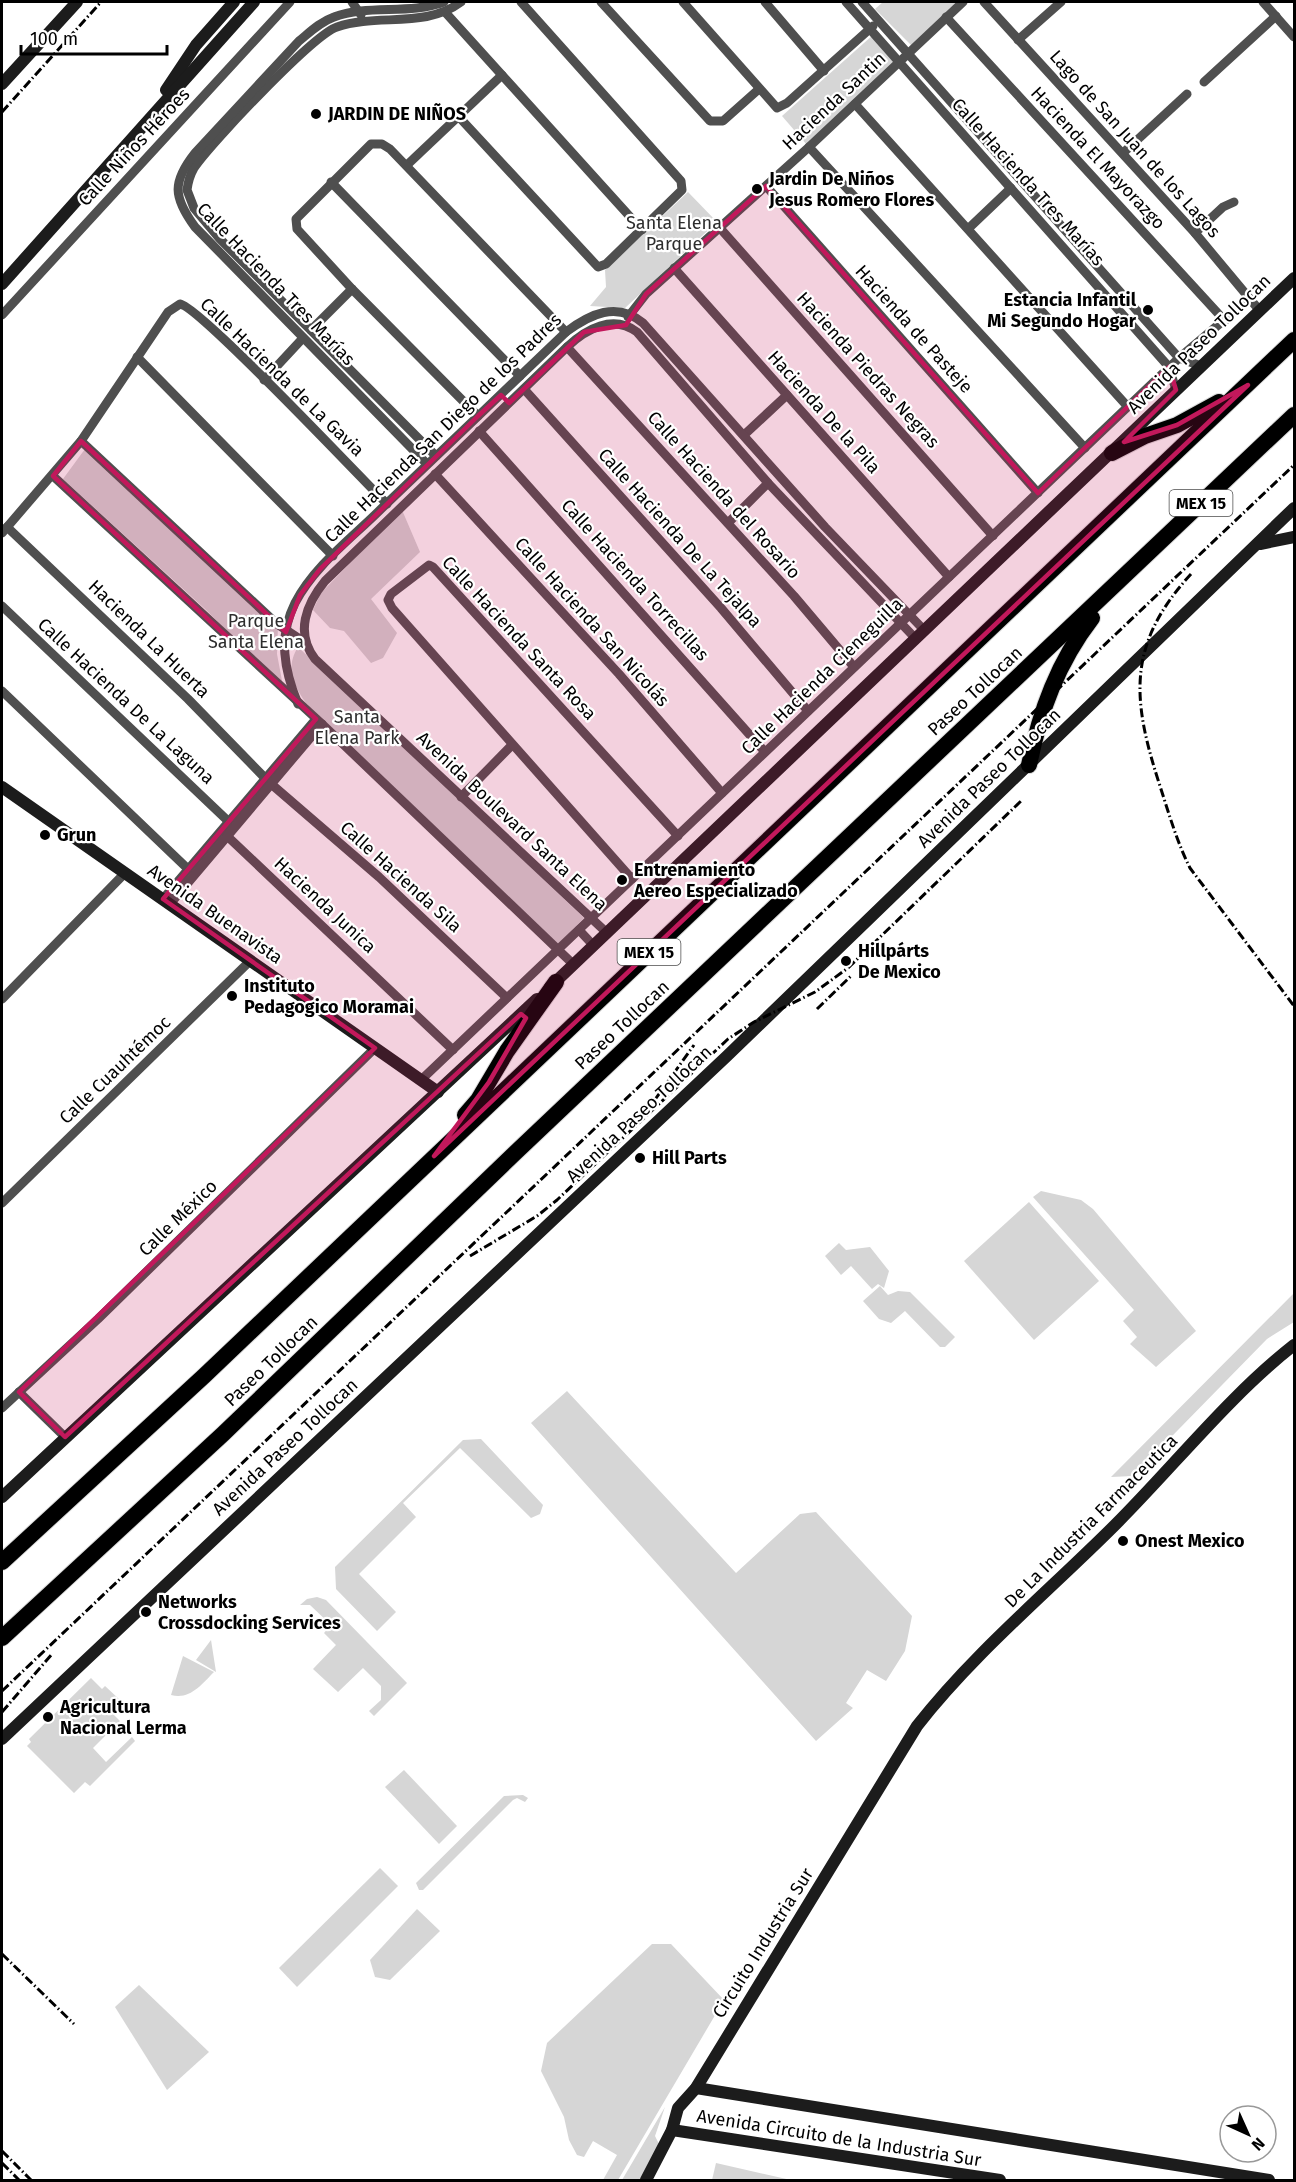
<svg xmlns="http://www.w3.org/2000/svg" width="1296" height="2182" viewBox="0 0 1296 2182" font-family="'Fira Sans',sans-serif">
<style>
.green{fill:#d6d6d6}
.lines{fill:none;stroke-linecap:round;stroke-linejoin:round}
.highway-casing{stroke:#dbdbdb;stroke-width:18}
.street{stroke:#4f4f4f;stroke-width:9}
.secondary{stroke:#1c1c1c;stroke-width:12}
.highway{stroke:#000;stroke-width:16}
.rail{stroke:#000;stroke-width:3;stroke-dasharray:9 3 1.5 3;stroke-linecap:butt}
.marked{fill:#c2185b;fill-opacity:0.2;stroke:#c2185b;stroke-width:4.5;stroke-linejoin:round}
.poi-dot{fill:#000;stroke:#fff;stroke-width:2}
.labels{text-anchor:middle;stroke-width:4.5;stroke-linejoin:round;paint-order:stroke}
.shield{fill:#fff;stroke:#4c4c4c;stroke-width:1.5}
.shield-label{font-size:16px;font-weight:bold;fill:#000}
.street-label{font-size:18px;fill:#000;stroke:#fff}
.poi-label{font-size:18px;font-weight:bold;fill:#000;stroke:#fff;text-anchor:start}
.park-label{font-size:18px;fill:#2d2d2d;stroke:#fff}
</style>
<rect width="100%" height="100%" fill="#fff"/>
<g class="green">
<polygon points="883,2 958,2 912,46 875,9"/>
<polygon points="873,35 897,62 807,145 782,116"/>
<polygon points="688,192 717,222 625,308 590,306 606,287 605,270"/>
<polygon points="85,449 278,626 277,654 283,686 204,608 63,479"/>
<polygon points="402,510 420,552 371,599 397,633 383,658 371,663 344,631 330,628 313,610 321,593"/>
<path d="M298,647l286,271 -26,26 -252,-241c-13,-18 -21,-35 -8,-56z"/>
<polygon points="1041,1191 1081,1200 1093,1209 1196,1331 1156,1367 1130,1344 1137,1337 1123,1321 1134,1310 1033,1197"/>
<polygon points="1029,1202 1099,1281 1034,1340 964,1261"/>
<polygon points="839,1243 846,1250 870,1247 889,1271 884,1288 878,1284 872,1289 851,1266 841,1275 825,1256"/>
<polygon points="880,1286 888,1295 898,1291 910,1292 955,1337 945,1347 940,1347 905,1311 891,1323 879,1319 863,1301"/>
<polygon points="1294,1293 1294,1322 1267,1339 1133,1476 1111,1477"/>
<polygon points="567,1391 736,1573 800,1514 816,1512 912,1616 905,1651 886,1681 867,1670 846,1703 853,1708 816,1741 531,1423"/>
<polygon points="481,1439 543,1505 540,1514 531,1518 460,1448 403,1503 416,1517 359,1574 396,1612 377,1631 336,1589 335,1567 463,1440"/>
<polygon points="317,1597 326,1600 407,1683 374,1716 369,1711 381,1700 381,1686 363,1668 338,1692 313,1669 336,1645 324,1633 331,1625 310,1605 300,1605 307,1599"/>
<polygon points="211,1640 216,1672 196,1660"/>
<path d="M183,1656l31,16c-13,13 -24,28 -43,23z"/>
<polygon points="91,1678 102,1689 105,1686 120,1700 114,1715 120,1721 93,1748 106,1762 132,1737 135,1741 90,1786 85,1782 74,1793 27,1746 31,1742 29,1739"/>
<polygon points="404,1770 457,1826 439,1844 385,1787"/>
<polygon points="523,1795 528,1798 525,1802 517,1798 513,1800 423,1890 419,1890 416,1883 504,1796"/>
<polygon points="380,1868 398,1886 297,1987 279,1968"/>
<polygon points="417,1909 440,1931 390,1980 375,1977 370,1960"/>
<polygon points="652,1944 671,1944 724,2000 618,2180 603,2180 617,2155 593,2141 584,2157 577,2155 569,2140 564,2117 541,2071 547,2043"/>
<polygon points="139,1985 209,2052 167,2090 115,2007"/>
<polygon points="665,2107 655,2136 660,2146 640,2180 622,2180"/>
<polygon points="716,2163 791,2180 712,2180"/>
</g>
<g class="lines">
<defs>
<g id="highway">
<polyline points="1112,453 1145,436 1177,425 1219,402"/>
<path d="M1029,765c11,-54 29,-103 63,-147"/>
<polyline points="465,1115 478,1100 507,1051 556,982"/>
<polyline points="2,1562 204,1376 1294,340"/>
<polyline points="2,1638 223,1434 515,1153 1294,415"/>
</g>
</defs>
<use href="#highway" class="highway-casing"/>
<g class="street">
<polyline points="352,2 361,15"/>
<polyline points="601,2 710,121 723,121 759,89"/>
<polyline points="683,2 777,108 787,103 873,26"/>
<polyline points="765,2 824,71"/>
<polyline points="846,2 1169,367 1176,390"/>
<polyline points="862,2 1179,358 1201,366"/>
<polyline points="984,2 1195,233 1260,311"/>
<polyline points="1263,2 1294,37"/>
<polyline points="445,12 642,230"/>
<polyline points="946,17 1225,321"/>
<polyline points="1018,40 1061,2"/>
<polyline points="1204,82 1276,16"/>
<polyline points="855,104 1128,407"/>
<polyline points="459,117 598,267 606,264 682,190 681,181 521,2"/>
<polyline points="809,147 1085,448"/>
<polyline points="1123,153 1187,94"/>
<polyline points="407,165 502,75"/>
<polyline points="331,182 520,376"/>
<polyline points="766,186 1038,493"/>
<polyline points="719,227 993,536"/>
<polyline points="969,228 1011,188"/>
<polyline points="1195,233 1223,207 1234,202"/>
<polyline points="674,268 949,577"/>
<polyline points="2,315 290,2"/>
<polyline points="628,317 646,294 809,147 963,2"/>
<polyline points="311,330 352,289"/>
<polyline points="567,347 794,596 854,667"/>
<polyline points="137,357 333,556"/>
<polyline points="264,380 303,338"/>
<polyline points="524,389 721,608 808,711"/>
<polyline points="478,416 352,289 297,229 296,219 371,144 382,144 390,149 566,332"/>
<polyline points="479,431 765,752"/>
<polyline points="744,435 787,395"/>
<polyline points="81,441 277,624 306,643"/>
<path d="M436,456l-216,-217 -26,-31 -7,-18c1,-8 3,-15 7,-22 16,-24 119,-133 143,-141 41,-14 88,2 124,-25"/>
<path d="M427,464l-232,-237c-22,-30 -23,-45 0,-74l104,-112c11,-9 21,-19 35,-24 34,-13 75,-2 110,-15"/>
<polyline points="435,474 619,674 722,793"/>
<polyline points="53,476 322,724 573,964"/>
<polyline points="728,523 768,483"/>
<polyline points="7,527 188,699 265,778"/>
<path d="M2,533l79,-92 87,-129 12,-8c20,3 180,173 207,200"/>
<polyline points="2,606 228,821"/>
<polyline points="2,691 188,869"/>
<path d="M298,704c-14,-34 -20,-67 -3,-101 19,-37 57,-65 86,-94 62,-59 123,-118 185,-177 24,-18 51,-31 77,-9l182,204 99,103"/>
<polyline points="270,783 379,877 507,998"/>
<polyline points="461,797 512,745"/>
<polyline points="226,835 453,1050"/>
<polyline points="632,879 392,608 388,600 391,594 429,565 433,567 678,836"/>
<polyline points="163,899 316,719"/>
<polyline points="170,904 322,724"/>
<polyline points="579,930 593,945"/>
<path d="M606,932l-291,-273c-20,-26 -9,-55 10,-78l242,-234c19,-18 46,-33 70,-15l131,151 147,155"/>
<polyline points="2,999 125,873"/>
<polyline points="421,1080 1179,358 1249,299"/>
<polyline points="2,1203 250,961"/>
<polyline points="19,1392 65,1437"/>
<polyline points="2,1408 98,1319 375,1048"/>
</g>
<g class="secondary">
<polyline points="2,84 77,2"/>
<polyline points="166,90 196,45 234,2"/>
<polyline points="2,284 254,2"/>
<polyline points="1260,544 1294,537"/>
<polyline points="2,787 438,1092"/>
<polyline points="550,987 1294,278"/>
<polyline points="2,1497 537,999"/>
<polyline points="2,1739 727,1056 1294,508"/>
<polyline points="696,2088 1269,2180"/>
<polyline points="672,2130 1000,2180"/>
<path d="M646,2180l26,-50 6,-22 18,-20 221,-362c57,-73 132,-135 198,-201 59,-59 114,-129 179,-180"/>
</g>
<use href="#highway" class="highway"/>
<g class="rail">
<polyline points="2,112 101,2"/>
<path d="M1191,574c-65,71 -59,126 -31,212 9,28 17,56 30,82l104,138"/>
<polyline points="817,1009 852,975"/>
<polyline points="654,1101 694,1045"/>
<polyline points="470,1256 537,1216 557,1200 728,1039 754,1022 815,992 848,968 1021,801"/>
<polyline points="2,1691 1294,465"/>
<polyline points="2,1712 52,1654"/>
<polyline points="2,1954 74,2024"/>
<polyline points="2,2151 31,2180"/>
<polyline points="2,2163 19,2180"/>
</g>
</g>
<path class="marked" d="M766,186l272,307 131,-126 7,23 -52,52 53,-17 71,-40 -814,771 55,-74 37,-64 -5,-4 -456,423 -46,-45 356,-344 -212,-149 153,-180 -263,-243 28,-35 205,191 14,-37 20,-26 158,-153 23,-21 8,8 75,-71 42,-7 20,-31z"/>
<g class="poi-dot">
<circle cx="316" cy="114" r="6"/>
<circle cx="757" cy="189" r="6"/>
<circle cx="1148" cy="310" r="6"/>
<circle cx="45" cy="835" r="6"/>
<circle cx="622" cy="880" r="6"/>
<circle cx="846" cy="961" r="6"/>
<circle cx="232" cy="996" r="6"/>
<circle cx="640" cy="1158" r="6"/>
<circle cx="1123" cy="1541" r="6"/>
<circle cx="146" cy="1612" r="6"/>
<circle cx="48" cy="1717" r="6"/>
</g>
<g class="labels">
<g class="shield">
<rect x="1169.5" y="490" width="63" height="26" rx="4.5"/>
<rect x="617.5" y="939" width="63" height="26" rx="4.5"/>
</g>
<g class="shield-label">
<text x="1201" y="509">MEX 15</text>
<text x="649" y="958">MEX 15</text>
</g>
<g class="street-label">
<text transform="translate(834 101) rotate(-43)" y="6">Hacienda Santin</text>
<text transform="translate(1135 144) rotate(48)" y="6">Lago de San Juan de los Lagos</text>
<text transform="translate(134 147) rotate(-47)" y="6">Calle Niños Héroes</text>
<text transform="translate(1098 158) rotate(47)" y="6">Hacienda El Mayorazgo</text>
<text transform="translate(1028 182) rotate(48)" y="6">Calle Hacienda Tres Marías</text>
<text transform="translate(276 284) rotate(46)" y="6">Calle Hacienda Tres Marías</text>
<text transform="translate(914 329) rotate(48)" y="6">Hacienda de Pasteje</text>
<text transform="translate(1199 344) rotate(-44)" y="6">Avenida Paseo Tollocan</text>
<text transform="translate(868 370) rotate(48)" y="6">Hacienda Piedras Negras</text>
<text transform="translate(282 377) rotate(44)" y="6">Calle Hacienda de La Gavia</text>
<text transform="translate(824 412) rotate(48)" y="6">Hacienda De la Pila</text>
<text transform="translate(443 428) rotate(-44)" y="6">Calle Hacienda San Diego de los Padres</text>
<text transform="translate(724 495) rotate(48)" y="6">Calle Hacienda del Rosario</text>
<text transform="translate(680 538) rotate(48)" y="6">Calle Hacienda De La Tejalpa</text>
<text transform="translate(635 580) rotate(48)" y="6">Calle Hacienda Torrecillas</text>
<text transform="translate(592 622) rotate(48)" y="6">Calle Hacienda San Nicolás</text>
<text transform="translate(519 638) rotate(47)" y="6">Calle Hacienda Santa Rosa</text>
<text transform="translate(149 639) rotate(44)" y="6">Hacienda La Huerta</text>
<text transform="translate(822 676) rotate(-44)" y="6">Calle Hacienda Cieneguilla</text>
<text transform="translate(975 691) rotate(-43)" y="6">Paseo Tollocan</text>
<text transform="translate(126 701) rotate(43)" y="6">Calle Hacienda De La Laguna</text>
<text transform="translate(989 778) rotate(-44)" y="6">Avenida Paseo Tollocan</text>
<text transform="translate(512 821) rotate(43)" y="6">Avenida Boulevard Santa Elena</text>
<text transform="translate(401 877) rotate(42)" y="6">Calle Hacienda Sila</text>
<text transform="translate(325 905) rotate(43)" y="6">Hacienda Junica</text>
<text transform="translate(215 914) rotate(35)" y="6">Avenida Buenavista</text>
<text transform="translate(622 1025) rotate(-43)" y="6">Paseo Tollocan</text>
<text transform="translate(115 1070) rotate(-44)" y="6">Calle Cuauhtémoc</text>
<text transform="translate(639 1114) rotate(-43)" y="6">Avenida Paseo Tollocan</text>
<text transform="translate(178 1218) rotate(-44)" y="6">Calle México</text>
<text transform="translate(271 1361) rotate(-44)" y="6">Paseo Tollocan</text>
<text transform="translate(285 1447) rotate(-43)" y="6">Avenida Paseo Tollocan</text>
<text transform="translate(1091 1521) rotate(-45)" y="6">De La Industria Farmaceutica</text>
<text transform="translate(763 1943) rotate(-58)" y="6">Circuito Industria Sur</text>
<text transform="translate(839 2138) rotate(9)" y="6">Avenida Circuito de la Industria Sur</text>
</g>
<g class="poi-label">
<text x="328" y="120">JARDIN DE NIÑOS</text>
<text x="769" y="185">Jardin De Niños<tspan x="769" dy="21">Jesus Romero Flores</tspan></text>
<text x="1136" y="306" text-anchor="end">Estancia Infantil<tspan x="1136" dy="21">Mi Segundo Hogar</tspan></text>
<text x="57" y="841">Grun</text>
<text x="634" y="876">Entrenamiento<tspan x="634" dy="21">Aereo Especializado</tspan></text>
<text x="858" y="957">Hillpárts<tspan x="858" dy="21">De Mexico</tspan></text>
<text x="244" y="992">Instituto<tspan x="244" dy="21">Pedagogico Moramai</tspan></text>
<text x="652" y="1164">Hill Parts</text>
<text x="1135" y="1547">Onest Mexico</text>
<text x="158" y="1608">Networks<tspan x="158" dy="21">Crossdocking Services</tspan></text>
<text x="60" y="1713">Agricultura<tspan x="60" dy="21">Nacional Lerma</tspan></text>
</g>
<g class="park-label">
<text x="674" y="229">Santa Elena<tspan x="674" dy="21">Parque</tspan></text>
<text x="256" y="627">Parque<tspan x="256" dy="21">Santa Elena</tspan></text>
<text x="357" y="723">Santa<tspan x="357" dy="21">Elena Park</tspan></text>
</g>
</g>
<rect width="1296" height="2182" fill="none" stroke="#000000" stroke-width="6"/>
<g transform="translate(1248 2134) rotate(135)"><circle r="28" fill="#ffffff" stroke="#999999" stroke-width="1.5"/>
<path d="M0-4.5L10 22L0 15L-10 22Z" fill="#000000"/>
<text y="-9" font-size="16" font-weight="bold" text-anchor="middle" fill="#000000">N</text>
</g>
<path d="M21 45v9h146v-9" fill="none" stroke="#000000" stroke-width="3"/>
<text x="30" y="45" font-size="18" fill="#000000" stroke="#ffffff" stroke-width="4.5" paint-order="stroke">100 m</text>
</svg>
